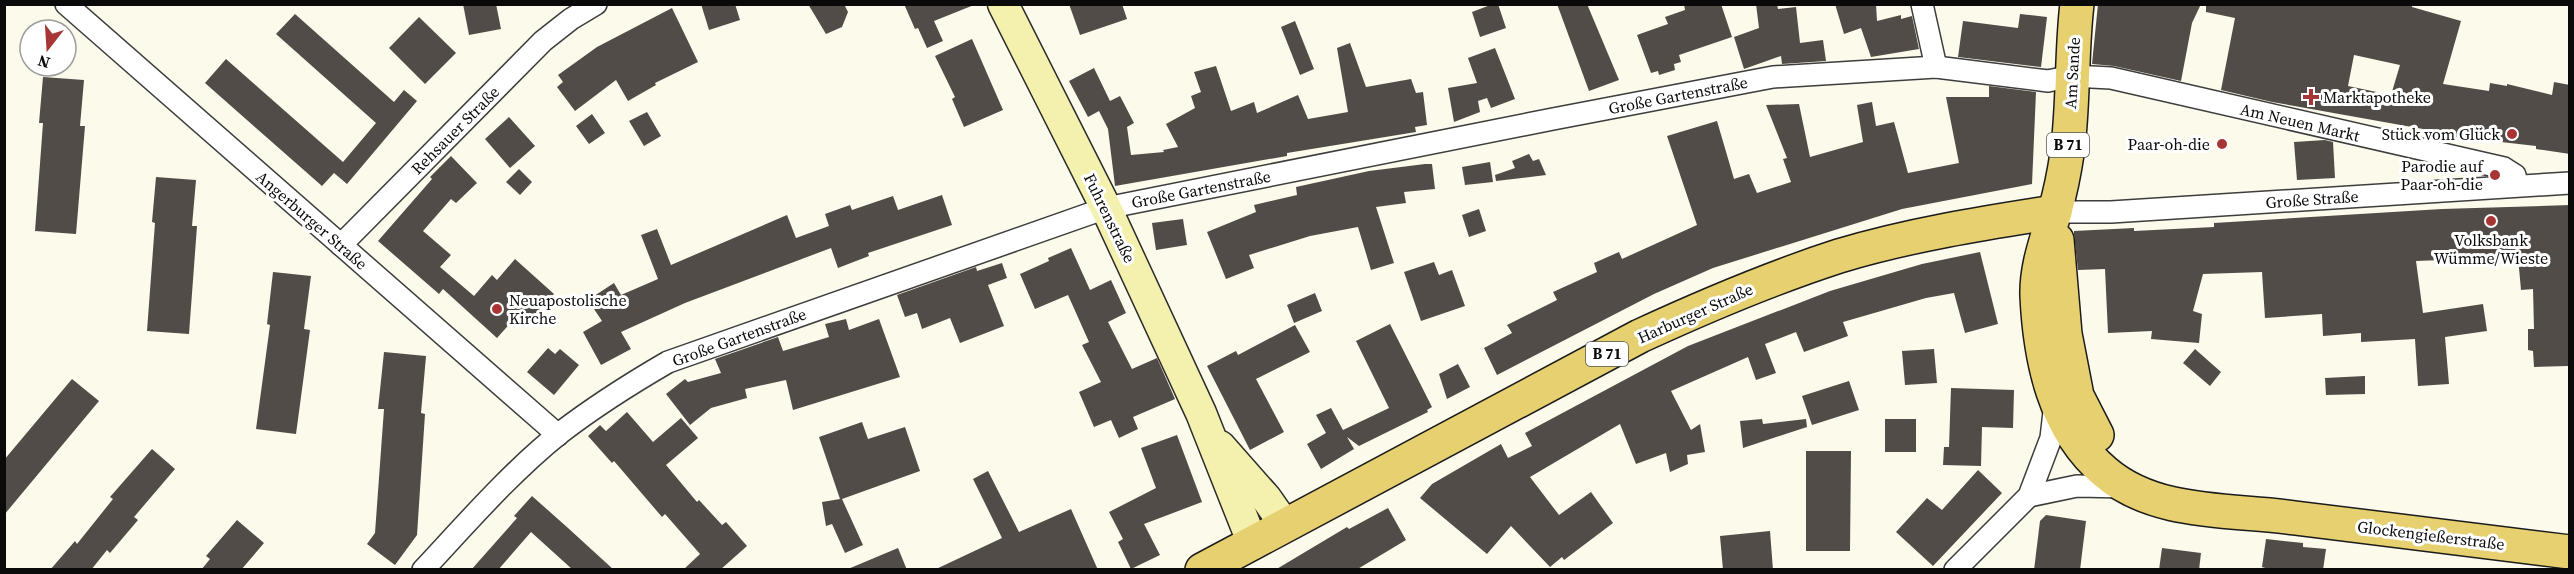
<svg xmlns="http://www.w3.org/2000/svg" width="2574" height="574" viewBox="0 0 2574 574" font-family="'Source Serif 4',serif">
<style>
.building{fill:#524c48;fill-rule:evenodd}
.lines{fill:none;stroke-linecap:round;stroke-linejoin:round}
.street-casing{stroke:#3d3d3d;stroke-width:24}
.secondary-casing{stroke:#2c2c2c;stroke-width:33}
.primary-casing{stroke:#1b1b1b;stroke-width:36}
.street{stroke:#fff;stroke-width:21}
.secondary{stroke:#f4f0ad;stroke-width:30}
.primary{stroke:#e7d070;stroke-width:33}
.poi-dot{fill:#a83535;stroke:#fff;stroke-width:2}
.labels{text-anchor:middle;stroke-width:6;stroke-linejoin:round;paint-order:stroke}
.shield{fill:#fff;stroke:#545454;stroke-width:1.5}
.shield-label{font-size:15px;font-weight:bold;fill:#0a0a0a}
.street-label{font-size:16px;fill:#0a0a0a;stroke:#fff}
.poi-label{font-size:16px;fill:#0a0a0a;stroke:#fff;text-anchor:end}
</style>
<rect width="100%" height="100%" fill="#fcfaeb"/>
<g class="building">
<polygon points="463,4 496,4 501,29 469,35"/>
<polygon points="701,4 735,4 740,20 709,30"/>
<polygon points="808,4 844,4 848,12 842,27 826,34"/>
<polygon points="904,4 974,4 974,5 934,21 943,41 927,48 918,28 915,29"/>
<polygon points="1069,4 1122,4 1127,19 1080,35"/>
<polygon points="1493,4 1498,4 1506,28 1480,37 1472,12"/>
<polygon points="1557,4 1587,4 1619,80 1589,91"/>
<polygon points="1684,4 1721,4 1732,37 1679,55 1681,62 1674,64 1675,70 1659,75 1658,71 1651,73 1637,35 1668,24 1665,17 1685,10"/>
<polygon points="1756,4 1777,4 1778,9 1796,7 1800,43 1823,40 1826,61 1782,64 1781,56 1744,69 1734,37 1759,28"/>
<polygon points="1835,4 1876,4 1877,21 1901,15 1901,19 1912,16 1919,49 1871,57 1861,28 1844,34"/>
<polygon points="2098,4 2201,4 2192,23 2181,81 2114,66 2092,64"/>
<path d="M2206,4h206v3l49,14 -18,63 46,7 1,-8 17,3v-2l45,11 2,-13 16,3v69l-34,-5v-3l-96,-11 -17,-4v-2l-151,-27 -51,-12 14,-72 -29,-6zM2354,55l46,10 -9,30 -43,-9z"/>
<polygon points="672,8 698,62 655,83 656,85 628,101 616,80 575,111 557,87 563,82 558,75 597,47"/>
<polygon points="295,14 394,102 404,90 417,101 347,184 334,173 322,186 205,83 226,59 343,162 376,123 276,34"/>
<polygon points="2020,14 2047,17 2041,67 1958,57 1963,21 2018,28"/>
<polygon points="419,17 456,53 425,84 389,48"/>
<polygon points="1295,21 1314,69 1300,75 1281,27"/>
<polygon points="972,39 1003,110 964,127 952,99 955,97 935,56"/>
<polygon points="1350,43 1366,87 1411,79 1416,93 1423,92 1427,125 1415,127 1416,132 1287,153 1287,156 1115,186 1108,129 1099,111 1088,117 1069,81 1094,68 1110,101 1120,96 1134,123 1127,127 1131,155 1164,152 1163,150 1178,147 1166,124 1195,108 1191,96 1201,92 1194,72 1216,66 1231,111 1254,102 1257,113 1298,95 1308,119 1348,112 1337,48"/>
<polygon points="1495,48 1515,99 1491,108 1487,98 1478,101 1480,112 1454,122 1448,88 1477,83 1468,58"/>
<polygon points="43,77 84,80 80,126 85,126 76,234 35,231 43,123 39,123"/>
<polygon points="1989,86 2036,92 2032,184 1902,209 1713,268 1654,294 1497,375 1484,348 1512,333 1507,325 1557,300 1553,292 1597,272 1594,263 1619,252 1622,259 1697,225 1667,136 1717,121 1734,179 1749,174 1757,193 1791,182 1783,159 1787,158 1766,105 1799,104 1810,157 1863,142 1857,105 1872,102 1876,126 1894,122 1908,173 1959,163 1946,97 1989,97"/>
<polygon points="647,112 661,136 644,146 629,121"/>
<polygon points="592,114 605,133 589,144 576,126"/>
<polygon points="509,117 535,146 510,168 485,139"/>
<polygon points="2325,140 2333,142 2335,178 2297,180 2294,142"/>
<polygon points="1529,154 1533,161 1539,159 1546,175 1496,181 1495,175 1515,168 1512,161"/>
<polygon points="451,156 477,183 456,203 451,199 423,231 451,255 440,267 474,296 492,275 497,280 515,259 554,294 530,320 521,311 497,338 443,289 439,294 378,241 432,179 430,177"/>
<polygon points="1490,162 1493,182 1465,185 1462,167"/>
<polygon points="1425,164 1432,164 1435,189 1404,192 1406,203 1376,207 1394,263 1371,270 1358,227 1310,236 1249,255 1254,268 1226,279 1207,232 1256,212 1254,205 1297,195 1296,187 1369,171"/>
<polygon points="519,169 532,182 520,195 506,182"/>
<polygon points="156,177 196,180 192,226 197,226 189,334 147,331 155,223 152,222"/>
<polygon points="942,195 952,225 868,253 869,256 838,268 831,248 685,303 621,332 631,349 601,365 583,332 602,321 588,300 614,283 621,295 658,279 641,235 657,229 671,265 787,215 796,238 829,226 825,214 850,205 852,210 893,196 898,210"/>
<polygon points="2570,205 2568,366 2534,367 2533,351 2528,350 2528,329 2534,329 2533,289 2521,290 2518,257 2416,261 2423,313 2483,304 2487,331 2445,337 2449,384 2418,386 2415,339 2361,342 2361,333 2323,336 2322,314 2265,318 2262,272 2203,274 2193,311 2202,314 2199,343 2151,339 2152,331 2108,333 2105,269 2078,270 2074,234 2074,231 2134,228 2134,231 2214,227 2214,223 2442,209"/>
<polygon points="1479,209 1486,231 1469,237 1462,215"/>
<polygon points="1183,219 1187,245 1156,250 1152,223"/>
<polygon points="1071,248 1090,290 1111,280 1126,313 1108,322 1132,369 1157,358 1175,399 1133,417 1138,429 1119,438 1111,420 1094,427 1079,392 1101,382 1082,345 1089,342 1068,295 1035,309 1020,274 1049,261 1048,258"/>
<polygon points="1980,252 1998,324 1965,333 1954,293 1926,298 1843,322 1848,336 1804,352 1796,332 1765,344 1776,373 1756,380 1748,357 1671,391 1691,430 1700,424 1705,452 1687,455 1688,464 1670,472 1666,453 1636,464 1620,424 1530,477 1559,515 1591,492 1613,523 1564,560 1562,557 1550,567 1511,526 1487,554 1420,498 1432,484 1501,444 1508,458 1532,446 1525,433 1688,346 1830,291 1922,264"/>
<polygon points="1434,262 1439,275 1452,270 1465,306 1421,321 1404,272"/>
<polygon points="1002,263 1007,278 988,285 1004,326 960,343 950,318 922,329 917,313 905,317 897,295 976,267 977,271"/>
<polygon points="273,272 311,276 304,329 310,330 296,434 256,429 270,325 267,324"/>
<polygon points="1315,293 1322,311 1294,323 1287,305"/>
<polygon points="846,319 849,330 879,319 900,377 793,410 786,380 745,389 747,398 711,408 690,425 666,394 685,379 688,382 721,373 715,359 778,337 783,351 829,337 825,324"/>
<polygon points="1390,324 1432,407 1427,410 1428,412 1359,446 1347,437 1354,449 1321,469 1307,444 1326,433 1316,415 1331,408 1343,430 1389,408 1356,341"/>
<polygon points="1295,325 1310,352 1256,379 1284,432 1250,450 1207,366 1236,351 1238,355"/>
<polygon points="548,348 555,354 560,349 579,365 554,395 527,372"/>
<polygon points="1934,349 1937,383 1905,385 1902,351"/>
<polygon points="2195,349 2221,372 2210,386 2183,363"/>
<polygon points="384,352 426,356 421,413 425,414 417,535 395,565 367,544 375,533 384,409 378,409"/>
<polygon points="1458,364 1470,387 1447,399 1439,374"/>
<polygon points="2365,376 2365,394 2326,395 2325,378"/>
<polygon points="72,379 99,401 4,515 4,460"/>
<polygon points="1849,381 1859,410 1812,425 1802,396"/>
<polygon points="1951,388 2014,390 2013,428 1982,427 1981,466 1943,465 1944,447 1949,447"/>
<polygon points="627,412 653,442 681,418 698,438 666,465 697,502 699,500 722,525 726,522 747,546 720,570 683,570 700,554 665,514 662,517 614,461 612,463 588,436 600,425 606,431"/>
<polygon points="1762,419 1763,424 1806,419 1807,427 1743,448 1740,421"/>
<rect x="1885" y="419" width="31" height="33"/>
<polygon points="862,422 868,439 905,427 920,471 842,499 863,545 845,553 832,524 826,526 822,502 840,499 819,437"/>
<polygon points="1177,435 1202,502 1144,524 1160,555 1131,569 1118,542 1123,539 1109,512 1156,488 1141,448"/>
<polygon points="152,449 175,469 134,517 138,520 110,553 107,550 91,570 50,570 75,541 77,544 113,499 110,497"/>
<polygon points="1806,451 1851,451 1850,551 1806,551"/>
<polygon points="1978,470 2002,493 1933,566 1896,532 1927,498 1942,510"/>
<polygon points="988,471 1019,532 1071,509 1098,570 934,570 1002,538 973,479"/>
<polygon points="532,496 568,528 614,570 573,570 531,532 498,570 471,570 517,518 514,516"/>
<polygon points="1388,508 1406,540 1356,570 1275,570 1347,527 1349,529"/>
<polygon points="2046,515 2086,521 2080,570 2034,570 2040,521"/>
<polygon points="237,520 264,543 241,570 201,570 210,559 206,556"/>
<polygon points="1770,531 1773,570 1723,570 1720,536"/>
<polygon points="2266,539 2303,543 2303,547 2326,549 2323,570 2272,570 2262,567"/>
<polygon points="898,548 907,570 848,570 848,569"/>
<polygon points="2162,548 2201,553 2199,570 2159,570"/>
</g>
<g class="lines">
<defs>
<g id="street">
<polyline points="66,4 558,435"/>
<polyline points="1922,4 1936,67"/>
<polyline points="2055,212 2111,212 2570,183"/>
<polyline points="341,245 543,41 571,19 596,4"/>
<polyline points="2029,496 2077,486 2126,487"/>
<path d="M423,570c43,-46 88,-98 137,-137 34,-26 70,-49 108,-71l438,-154 447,-89 220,-42 163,-10 112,14 24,-5 39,2 393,90 11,7 2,10"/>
<polyline points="1955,570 2029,496 2051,438 2055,403"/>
</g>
<g id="secondary">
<polyline points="1003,4 1106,208 1201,413 1253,544"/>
<polyline points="1220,446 1266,498 1285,525"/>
</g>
<g id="primary">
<path d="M2077,4c-6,50 -3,101 -10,150 -3,20 -7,39 -12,57 -8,28 -19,56 -18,85 3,64 17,133 68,176 51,44 128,37 190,46 91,12 183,22 275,34"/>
<polyline points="2057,240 2065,334 2077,396 2097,435"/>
<path d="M1202,570l438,-234c65,-30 131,-58 199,-80 70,-21 144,-33 216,-44"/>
</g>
</defs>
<use href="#street" class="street-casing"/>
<use href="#secondary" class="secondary-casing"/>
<use href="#primary" class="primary-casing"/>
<use href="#street" class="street"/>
<use href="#secondary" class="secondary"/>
<use href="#primary" class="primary"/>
</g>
<g class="poi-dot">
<path d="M2308 88h6v6h6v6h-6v6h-6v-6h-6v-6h6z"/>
<circle cx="2512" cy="134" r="6"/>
<circle cx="2222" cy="144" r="6"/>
<circle cx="2495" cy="175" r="6"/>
<circle cx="2491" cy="221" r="6"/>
<circle cx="497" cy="309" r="6"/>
</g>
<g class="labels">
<g class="shield">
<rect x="2047" y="133" width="42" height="24" rx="4.5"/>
<rect x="1586" y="342" width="42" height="24" rx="4.5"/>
</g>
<g class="shield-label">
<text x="2068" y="150">B 71</text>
<text x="1607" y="359">B 71</text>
</g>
<g class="street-label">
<text transform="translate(2072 73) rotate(-87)" y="6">Am Sande</text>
<text transform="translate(1678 95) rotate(-11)" y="6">Große Gartenstraße</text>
<text transform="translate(2300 122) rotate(13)" y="6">Am Neuen Markt</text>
<text transform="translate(455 130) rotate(-45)" y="6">Rehsauer Straße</text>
<text transform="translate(1201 189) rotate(-11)" y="6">Große Gartenstraße</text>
<text transform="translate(2312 199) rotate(-4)" y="6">Große Straße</text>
<text transform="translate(1110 218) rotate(64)" y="6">Fuhrenstraße</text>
<text transform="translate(312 220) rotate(41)" y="6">Angerburger Straße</text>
<text transform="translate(1695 313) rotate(-24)" y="6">Harburger Straße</text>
<text transform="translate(739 337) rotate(-20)" y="6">Große Gartenstraße</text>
<text transform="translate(2431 535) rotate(7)" y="6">Glockengießerstraße</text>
</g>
<g class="poi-label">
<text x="2323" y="103" text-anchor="start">Marktapotheke</text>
<text x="2500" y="140">Stück vom Glück</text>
<text x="2210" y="150">Paar-oh-die</text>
<text x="2483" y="172">Parodie auf<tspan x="2483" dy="18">Paar-oh-die</tspan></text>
<text x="2491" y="246" text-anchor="middle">Volksbank<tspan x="2491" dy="18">Wümme/Wieste</tspan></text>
<text x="509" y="306" text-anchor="start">Neuapostolische<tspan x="509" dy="18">Kirche</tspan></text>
</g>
</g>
<rect width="2574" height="574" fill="none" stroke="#0a0a0a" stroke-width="12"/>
<g transform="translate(48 48) rotate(197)"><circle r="28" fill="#ffffff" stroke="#9d9d9d" stroke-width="1.5"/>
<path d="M0-4.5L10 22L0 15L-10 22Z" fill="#a83535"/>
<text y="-9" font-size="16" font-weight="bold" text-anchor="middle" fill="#0a0a0a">N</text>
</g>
</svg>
